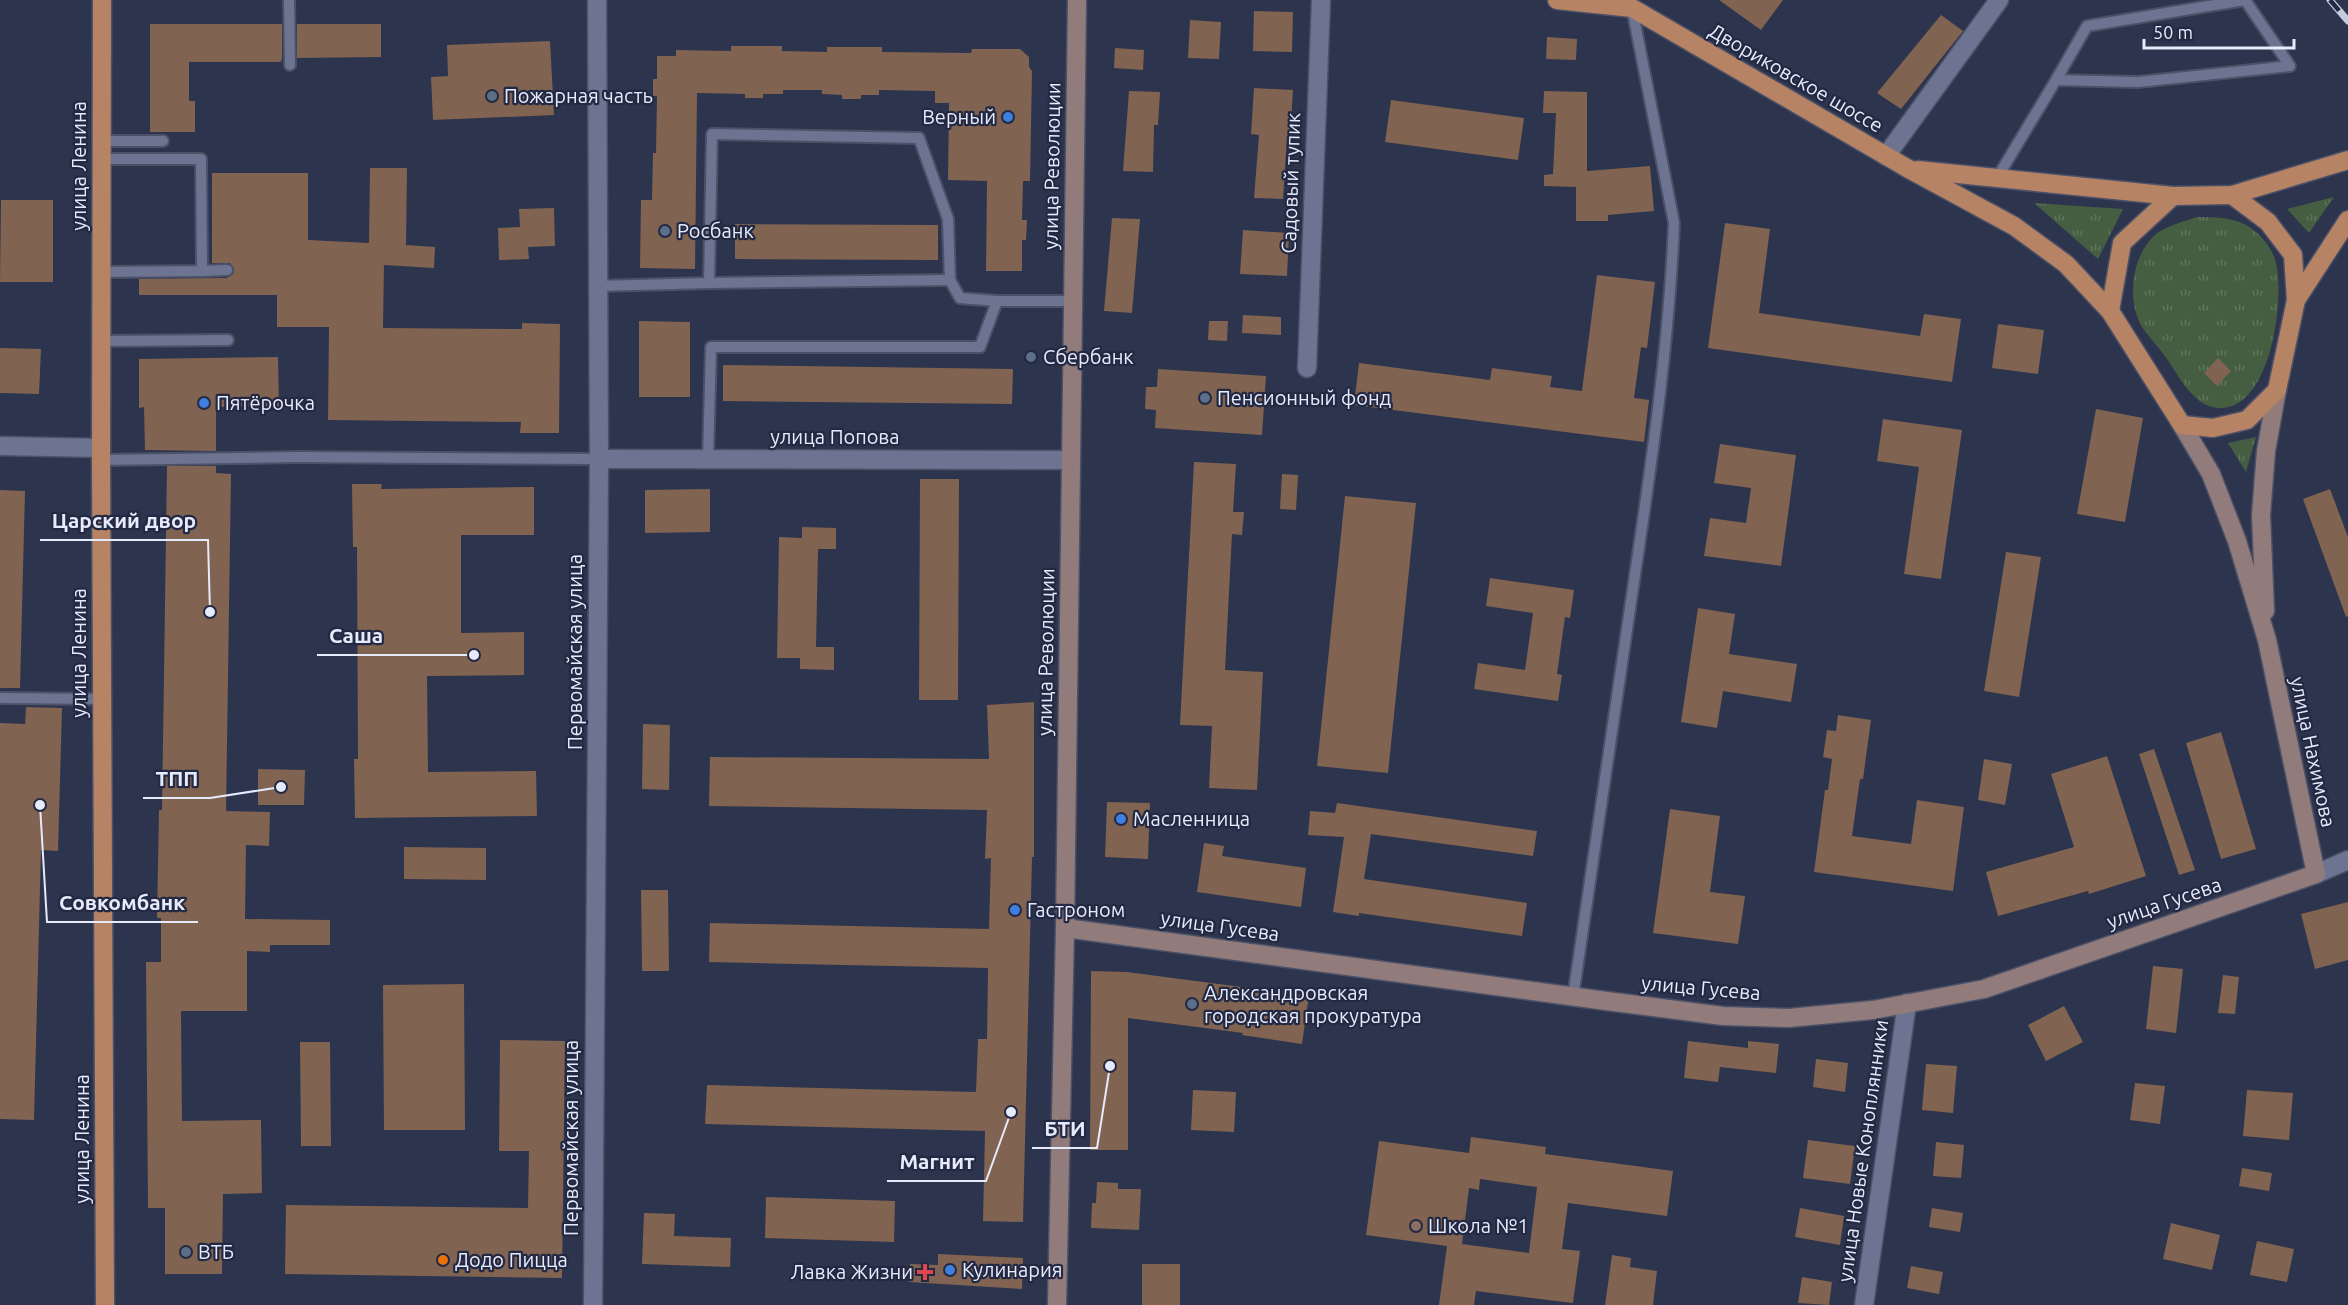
<svg xmlns="http://www.w3.org/2000/svg" width="2348" height="1305" viewBox="0 0 2348 1305" font-family="Ubuntu,sans-serif">
<style>
.grass{fill:url(#grass-tufts)}
.building{fill:#806350;fill-rule:evenodd}
.lines{fill:none;stroke-linecap:round;stroke-linejoin:round}
.lane-casing{stroke:#4c5167;stroke-width:14}
.street-casing{stroke:#4c5167;stroke-width:21}
.secondary-casing{stroke:#4c5167;stroke-width:21}
.primary-casing{stroke:#4c5167;stroke-width:21}
.lane{stroke:#6c7492;stroke-width:10}
.street{stroke:#6c7492;stroke-width:18}
.secondary{stroke:#917c7b;stroke-width:18}
.primary{stroke:#b68364;stroke-width:18}
.rail-casing{stroke:#c5cadd;stroke-width:7}
.rail{stroke:#242943;stroke-width:4.5;stroke-dasharray:14;stroke-linecap:butt}
.service-dot{fill:#5c6f8a;stroke:#242943;stroke-width:2}
.shop-dot{fill:#3f7fe0;stroke:#242943;stroke-width:2}
.education-dot{fill:#8d6e63;stroke:#242943;stroke-width:2}
.food-dot{fill:#e8710a;stroke:#242943;stroke-width:2}
.health-dot{fill:#e0444e;stroke:#242943;stroke-width:2}
.labels{text-anchor:middle;stroke-width:4.5;stroke-linejoin:round;paint-order:stroke}
.street-label{font-size:20px;fill:#e6ebfc;stroke:#242943}
.poi-label{font-size:20px;fill:#e6ebfc;stroke:#242943;text-anchor:start}
.leader{fill:none;stroke:#e6ebfc;stroke-width:2}
.callout-dot{fill:#e6ebfc;stroke:#242943;stroke-width:2}
.callout-label{font-size:21px;text-anchor:middle;font-weight:bold;fill:#e6ebfc;stroke:#242943;stroke-width:4.5;stroke-linejoin:round;paint-order:stroke}
</style>
<defs>
<pattern id="grass-tufts" width="24" height="20" patternUnits="userSpaceOnUse" patternTransform="scale(1.5)"><rect width="24" height="20" fill="#455e41"/><path d="M3 7l-1-3M5 7V3M7 7l1-3M15 17l-1-3M17 17v-4M19 17l1-3" fill="none" stroke="#60755d"/></pattern>
</defs>
<rect width="100%" height="100%" fill="#2d344e"/>
<g class="grass">
<polygon points="2334,197 2309,233 2287,209"/>
<polygon points="2034,203 2123,209 2098,259"/>
<path d="M2197,217c16,0 34,0 49,8 13,7 27,23 30,38 9,36 -5,148 -58,145 -25,-2 -39,-32 -51,-49 -7,-11 -18,-21 -25,-32 -16,-27 -10,-72 13,-92 12,-10 28,-13 42,-18z"/>
<polygon points="2256,437 2246,472 2228,443"/>
</g>
<g class="building">
<polygon points="1719,0 1783,0 1761,30"/>
<polygon points="1254,11 1293,12 1292,52 1253,51"/>
<polygon points="1941,15 1963,31 1901,109 1877,93"/>
<polygon points="1190,20 1221,22 1219,59 1188,58"/>
<polygon points="150,24 282,24 282,58 281,62 189,62 189,101 195,101 195,132 150,132"/>
<polygon points="297,24 381,24 381,57 297,58"/>
<polygon points="1547,37 1577,39 1576,60 1546,59"/>
<polygon points="550,41 554,115 433,120 431,77 448,76 447,45"/>
<polygon points="731,46 782,46 782,51 827,52 827,47 882,47 882,52 971,53 972,49 1020,49 1029,57 1029,67 1032,71 1030,181 1023,181 1022,220 1027,220 1026,240 1022,240 1022,271 986,271 987,181 948,180 949,103 935,103 935,91 879,90 879,95 861,95 861,99 842,99 842,95 822,94 822,90 783,90 783,94 763,94 763,98 745,98 745,94 697,93 695,269 640,268 641,200 652,200 653,153 656,153 657,96 653,96 653,79 657,79 657,56 676,56 676,50 731,51"/>
<polygon points="1115,48 1144,50 1143,70 1114,68"/>
<polygon points="1254,88 1293,90 1290,137 1287,137 1283,199 1254,198 1259,135 1251,134"/>
<polygon points="1129,91 1160,92 1158,125 1154,125 1153,172 1123,171"/>
<polygon points="1544,91 1587,92 1587,171 1650,166 1654,211 1608,215 1608,221 1576,221 1576,187 1544,186 1544,175 1553,174 1556,113 1543,113"/>
<polygon points="1391,100 1524,118 1518,160 1385,142"/>
<polygon points="370,168 407,168 406,245 435,247 434,268 384,265 383,328 522,329 522,323 560,324 559,433 520,433 521,422 328,420 329,327 277,327 277,295 139,295 139,279 227,278 233,274 234,269 230,263 212,263 212,173 308,173 308,240 369,243"/>
<polygon points="1,200 53,200 53,282 0,282"/>
<polygon points="554,208 555,246 528,247 529,259 499,260 498,228 520,227 519,209"/>
<polygon points="1112,218 1140,219 1132,313 1104,311"/>
<polygon points="1725,223 1770,229 1759,313 1920,336 1924,314 1961,319 1952,382 1708,348"/>
<polygon points="735,224 938,225 938,260 735,259"/>
<polygon points="1243,230 1289,233 1287,276 1240,274"/>
<polygon points="1597,275 1655,282 1647,348 1641,347 1634,398 1649,400 1644,442 1354,405 1359,363 1490,380 1492,368 1552,376 1550,387 1582,391"/>
<polygon points="1243,315 1281,317 1281,335 1242,333"/>
<polygon points="639,321 690,322 690,397 639,397"/>
<polygon points="1209,321 1228,321 1227,341 1208,340"/>
<polygon points="1998,324 2044,330 2038,374 1992,368"/>
<polygon points="0,348 41,349 39,394 0,393"/>
<polygon points="278,357 279,406 216,407 216,451 145,450 144,407 139,408 139,359"/>
<polygon points="2218,358 2231,371 2217,386 2204,373"/>
<polygon points="723,365 1013,369 1012,404 723,401"/>
<polygon points="1158,369 1266,376 1262,435 1155,428 1156,410 1145,409 1146,387 1157,387"/>
<polygon points="2096,409 2143,418 2125,522 2077,514"/>
<polygon points="1883,419 1962,430 1941,579 1904,574 1919,467 1877,461"/>
<polygon points="1720,444 1796,455 1781,566 1704,556 1710,518 1746,523 1751,488 1714,483"/>
<polygon points="1194,462 1236,464 1233,512 1244,512 1242,535 1232,534 1225,670 1263,672 1257,790 1209,788 1212,726 1180,725"/>
<polygon points="167,466 216,466 216,473 231,474 226,811 270,812 269,846 246,845 245,919 330,920 330,945 270,945 270,952 247,951 247,1011 181,1011 182,1121 261,1120 262,1193 223,1194 222,1274 165,1274 165,1208 148,1208 146,962 161,962 161,918 157,918 159,810 162,810"/>
<polygon points="1282,474 1298,475 1296,510 1280,509"/>
<polygon points="920,479 959,479 958,700 919,700"/>
<polygon points="352,484 382,484 381,489 534,487 534,535 461,535 461,633 524,632 524,675 427,676 428,772 536,771 537,816 355,818 354,759 358,759 357,547 353,547"/>
<polygon points="710,489 710,532 645,533 645,490"/>
<polygon points="2330,489 2348,537 2348,616 2346,617 2303,499"/>
<polygon points="0,490 25,491 20,688 0,688"/>
<polygon points="1345,496 1416,503 1388,773 1317,766"/>
<polygon points="802,527 836,528 836,549 818,549 816,647 834,647 834,670 800,669 800,658 777,658 779,537 802,538"/>
<polygon points="2006,552 2041,557 2019,697 1984,691"/>
<polygon points="1490,578 1574,590 1570,618 1565,617 1557,674 1562,675 1558,701 1474,689 1478,663 1525,670 1533,613 1486,606"/>
<polygon points="1698,608 1735,614 1729,654 1797,664 1791,702 1723,691 1717,728 1681,722"/>
<polygon points="1034,702 1034,857 1032,857 1023,1222 983,1221 985,1131 705,1124 707,1085 976,1092 978,1039 987,1039 988,968 709,962 710,923 989,929 991,858 985,859 987,810 709,806 710,757 989,759 987,705"/>
<polygon points="26,707 62,708 58,851 41,850 34,1120 0,1119 0,723 25,724"/>
<polygon points="1838,715 1871,720 1863,779 1860,779 1852,836 1911,844 1917,800 1964,807 1953,891 1814,872 1825,790 1828,790 1832,759 1823,757 1827,730 1836,731"/>
<polygon points="643,724 670,725 669,790 642,789"/>
<polygon points="2221,732 2256,849 2221,859 2186,743"/>
<polygon points="2154,749 2195,870 2179,875 2139,754"/>
<polygon points="2107,756 2146,876 2089,894 2088,891 1998,916 1986,872 2074,847 2051,774"/>
<polygon points="1984,759 2012,764 2005,805 1978,800"/>
<polygon points="258,769 305,770 304,805 258,805"/>
<polygon points="1107,802 1150,803 1148,859 1105,857"/>
<polygon points="1337,803 1537,831 1533,856 1371,834 1364,879 1527,903 1522,936 1359,913 1359,916 1333,912 1344,837 1308,835 1310,811 1335,813"/>
<polygon points="1670,809 1720,816 1710,892 1745,896 1738,944 1653,933"/>
<polygon points="1204,843 1224,846 1222,856 1306,868 1301,907 1197,892"/>
<polygon points="404,847 486,848 486,880 404,879"/>
<polygon points="641,890 668,890 669,971 642,971"/>
<polygon points="2348,902 2348,960 2315,969 2301,914"/>
<polygon points="2153,966 2183,969 2176,1033 2146,1029"/>
<polygon points="1091,971 1127,972 1309,996 1302,1044 1242,1035 1243,1033 1128,1018 1128,1150 1090,1150"/>
<polygon points="2223,975 2239,977 2235,1014 2218,1013"/>
<polygon points="464,984 465,1130 384,1130 383,985"/>
<polygon points="2064,1006 2083,1042 2046,1061 2028,1025"/>
<polygon points="500,1040 565,1041 562,1278 285,1274 286,1205 528,1208 529,1151 499,1151"/>
<polygon points="1688,1041 1748,1048 1748,1041 1779,1044 1776,1073 1720,1067 1718,1082 1684,1078"/>
<polygon points="300,1042 330,1042 331,1146 301,1146"/>
<polygon points="1816,1059 1848,1063 1845,1092 1813,1087"/>
<polygon points="1926,1064 1957,1066 1953,1113 1922,1110"/>
<polygon points="2135,1083 2165,1086 2160,1124 2130,1120"/>
<polygon points="1193,1090 1236,1092 1234,1132 1191,1130"/>
<polygon points="2247,1090 2293,1093 2289,1140 2243,1136"/>
<path d="M1471,1137l75,10 -1,7 128,17 -6,45 -99,-13 -6,46 18,2 -7,52 -97,-12 -2,14h-35l8,-59 -81,-11 13,-94 90,12zM1480,1179l57,8 -8,66 -67,-9 7,-56 10,2z"/>
<polygon points="1808,1140 1855,1146 1850,1184 1803,1178"/>
<polygon points="1936,1142 1964,1145 1961,1178 1933,1176"/>
<polygon points="2242,1168 2272,1173 2269,1191 2239,1186"/>
<polygon points="1097,1182 1118,1183 1118,1189 1141,1189 1139,1230 1091,1228 1092,1203 1096,1203"/>
<polygon points="766,1197 895,1201 894,1242 765,1238"/>
<polygon points="1800,1208 1844,1216 1840,1245 1795,1237"/>
<polygon points="1932,1208 1963,1213 1960,1232 1929,1227"/>
<polygon points="644,1213 675,1214 674,1236 731,1238 730,1267 642,1264"/>
<polygon points="2171,1223 2220,1235 2212,1270 2163,1259"/>
<polygon points="2257,1241 2294,1249 2287,1282 2250,1275"/>
<polygon points="938,1254 1023,1258 1022,1289 909,1282 910,1264 938,1265"/>
<polygon points="1612,1255 1631,1258 1630,1267 1657,1271 1653,1305 1605,1305"/>
<rect x="1142" y="1264" width="38" height="41"/>
<polygon points="1911,1266 1943,1272 1939,1294 1907,1288"/>
<polygon points="1802,1277 1832,1282 1829,1305 1798,1303"/>
</g>
<g class="lines">
<defs>
<g id="lane">
<polyline points="289,0 290,65"/>
<polyline points="102,141 163,141"/>
<polyline points="1997,178 2056,80 2138,82 2290,66 2245,0 2087,26 2056,80"/>
<polyline points="202,271 227,270"/>
<polyline points="101,272 202,271 201,159 102,159"/>
<polyline points="709,283 950,280"/>
<polyline points="598,286 709,283 712,134 919,138 948,219 950,280 960,298 997,301 1073,301"/>
<polyline points="101,341 228,340"/>
<polyline points="708,459 711,347 980,347 997,301"/>
<polyline points="101,460 297,457 599,459"/>
<polyline points="0,698 102,699"/>
<path d="M1573,997c20,-137 40,-273 60,-409 18,-121 36,-243 41,-365l-42,-215"/>
</g>
<g id="street">
<polyline points="1886,156 1999,0"/>
<polyline points="1307,368 1321,0"/>
<polyline points="0,446 101,448"/>
<polyline points="599,459 1071,460"/>
<polyline points="2316,874 2348,860"/>
<polyline points="593,1305 599,459 597,0"/>
<polyline points="1864,1305 1907,1003"/>
</g>
<g id="secondary">
<polyline points="2265,611 2261,515 2266,451 2277,390"/>
<polyline points="1065,928 1614,1002 1723,1016 1789,1018 1873,1010 1984,989 2316,874 2267,640 2237,541 2211,474 2182,425"/>
<polyline points="1057,1305 1065,928 1077,0"/>
</g>
<g id="primary">
<polyline points="102,0 101,460 105,1305"/>
<polyline points="1557,0 1632,8 1907,168 2014,226 2066,264 2110,311 2182,425 2213,428 2247,420 2277,390 2296,300 2293,255 2268,222 2232,195"/>
<polyline points="1918,170 2173,196 2232,195 2348,160"/>
<polyline points="2296,300 2348,220"/>
<polyline points="2110,311 2122,243 2173,196"/>
</g>
</defs>
<use href="#lane" class="lane-casing"/>
<use href="#street" class="street-casing"/>
<use href="#secondary" class="secondary-casing"/>
<use href="#primary" class="primary-casing"/>
<use href="#lane" class="lane"/>
<use href="#street" class="street"/>
<use href="#secondary" class="secondary"/>
<use href="#primary" class="primary"/>
<defs>
<polyline id="rail" points="2330,0 2348,21"/>
</defs>
<use href="#rail" class="rail-casing"/>
<use href="#rail" class="rail"/>
</g>
<g class="service-dot">
<circle cx="492" cy="96" r="6"/>
<circle cx="665" cy="231" r="6"/>
<circle cx="1031" cy="357" r="6"/>
<circle cx="1205" cy="398" r="6"/>
<circle cx="1192" cy="1004" r="6"/>
<circle cx="186" cy="1252" r="6"/>
</g>
<g class="shop-dot">
<circle cx="1008" cy="117" r="6"/>
<circle cx="204" cy="403" r="6"/>
<circle cx="1121" cy="819" r="6"/>
<circle cx="1015" cy="910" r="6"/>
<circle cx="950" cy="1270" r="6"/>
</g>
<circle class="education-dot" cx="1416" cy="1226" r="6"/>
<circle class="food-dot" cx="443" cy="1260" r="6"/>
<path class="health-dot" d="M922 1263h6v6h6v6h-6v6h-6v-6h-6v-6h6z"/>
<g class="labels">
<g class="street-label">
<text transform="translate(1796 78) rotate(30)" y="7">Двориковское шоссе</text>
<text transform="translate(79 166) rotate(-90)" y="7">улица Ленина</text>
<text transform="translate(1052 166) rotate(-89)" y="7">улица Революции</text>
<text transform="translate(1291 183) rotate(-88)" y="7">Садовый тупик</text>
<text x="835" y="444">улица Попова</text>
<text transform="translate(575 652) rotate(-90)" y="7">Первомайская улица</text>
<text transform="translate(1046 652) rotate(-89)" y="7">улица Революции</text>
<text transform="translate(79 653) rotate(-90)" y="7">улица Ленина</text>
<text transform="translate(2313 752) rotate(78)" y="7">улица Нахимова</text>
<text transform="translate(2164 903) rotate(-19)" y="7">улица Гусева</text>
<text transform="translate(1220 926) rotate(8)" y="7">улица Гусева</text>
<text transform="translate(1701 988) rotate(5)" y="7">улица Гусева</text>
<text transform="translate(571 1138) rotate(-90)" y="7">Первомайская улица</text>
<text transform="translate(82 1139) rotate(-90)" y="7">улица Ленина</text>
<text transform="translate(1863 1151) rotate(-82)" y="7">улица Новые Коноплянники</text>
</g>
<g class="poi-label">
<text x="504" y="103">Пожарная часть</text>
<text x="996" y="124" text-anchor="end">Верный</text>
<text x="677" y="238">Росбанк</text>
<text x="1043" y="364">Сбербанк</text>
<text x="1217" y="405">Пенсионный фонд</text>
<text x="216" y="410">Пятёрочка</text>
<text x="1133" y="826">Масленница</text>
<text x="1027" y="917">Гастроном</text>
<text x="1204" y="1000">Александровская<tspan x="1204" dy="23">городская прокуратура</tspan></text>
<text x="1428" y="1233">Школа №1</text>
<text x="198" y="1259">ВТБ</text>
<text x="455" y="1267">Додо Пицца</text>
<text x="962" y="1277">Кулинария</text>
<text x="913" y="1279" text-anchor="end">Лавка Жизни</text>
</g>
</g>
<path class="leader" d="M210 612L208 540H40M474 655L395 655H317M281 787L210 798H143M40 805L47 922H198M1110 1066L1097 1148H1032M1011 1112L986 1181H887"/>
<g class="callout-dot">
<circle cx="210" cy="612" r="6"/>
<circle cx="474" cy="655" r="6"/>
<circle cx="281" cy="787" r="6"/>
<circle cx="40" cy="805" r="6"/>
<circle cx="1110" cy="1066" r="6"/>
<circle cx="1011" cy="1112" r="6"/>
</g>
<g class="callout-label">
<text x="124" y="528">Царский двор</text>
<text x="356" y="643">Саша</text>
<text x="177" y="786">ТПП</text>
<text x="122" y="910">Совкомбанк</text>
<text x="1065" y="1136">БТИ</text>
<text x="937" y="1169">Магнит</text>
</g>
<path d="M2144 39v9h150v-9" fill="none" stroke="#e6ebfc" stroke-width="3"/>
<text x="2153" y="39" font-size="18" fill="#e6ebfc" stroke="#242943" stroke-width="4.5" paint-order="stroke">50 m</text>
</svg>
